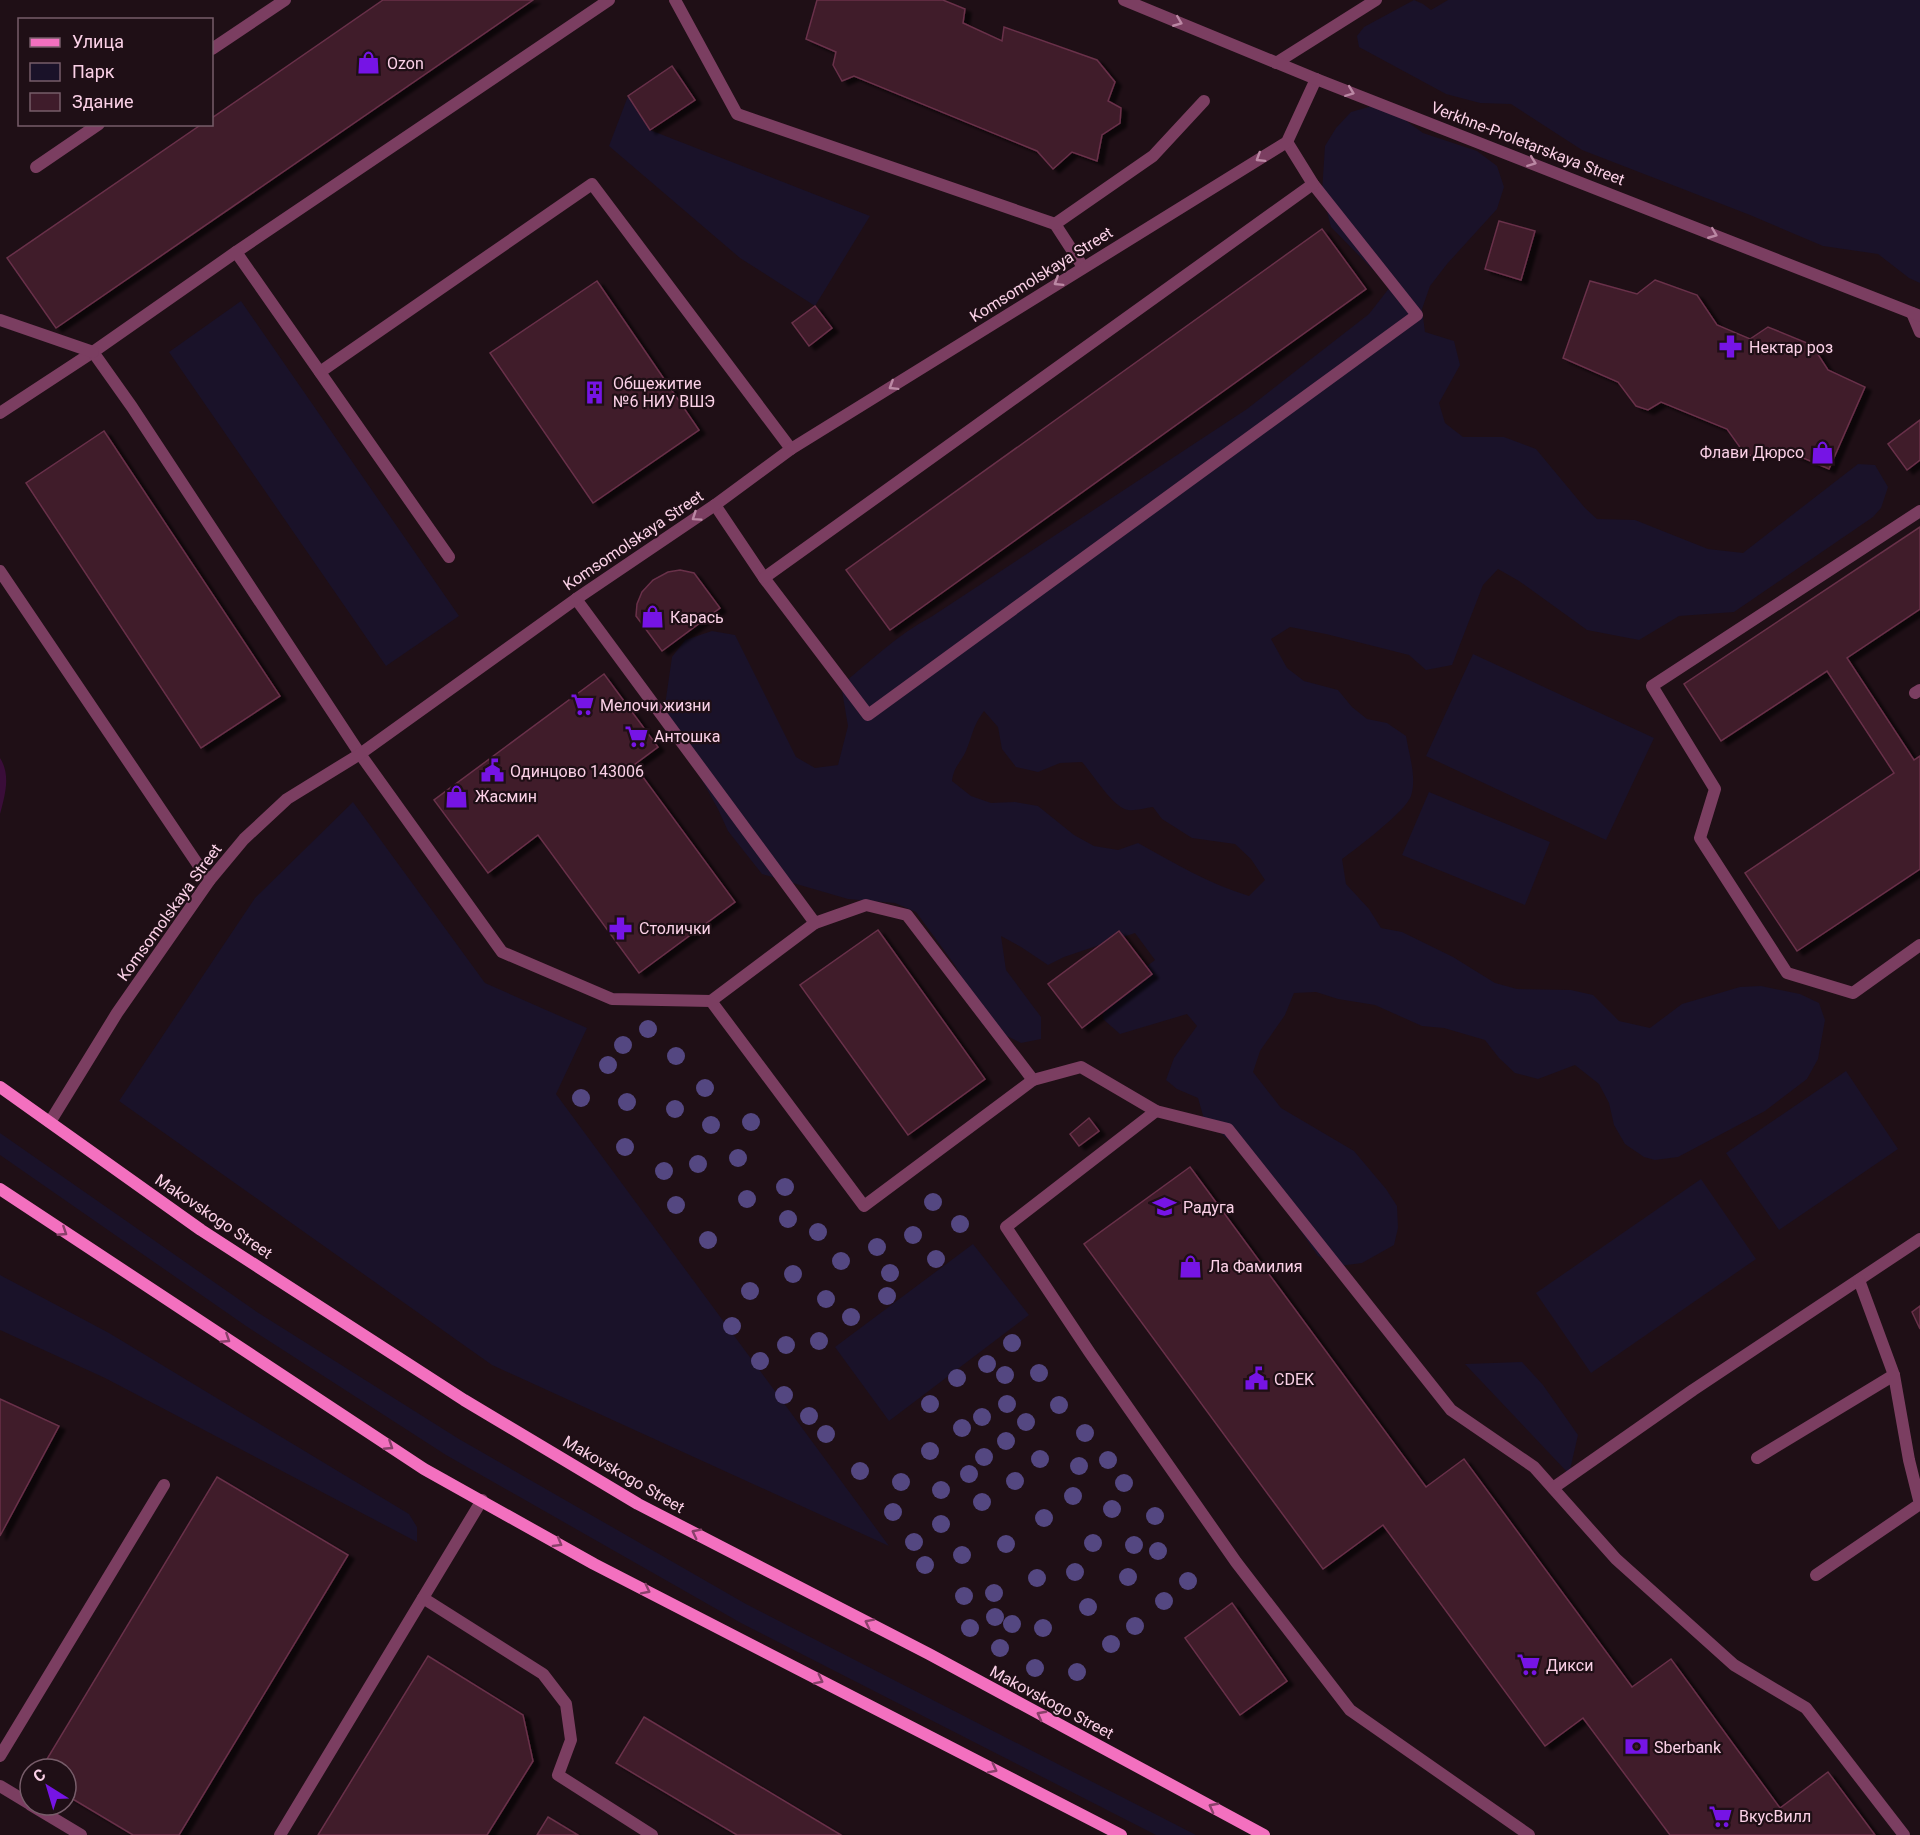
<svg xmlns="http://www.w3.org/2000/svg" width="1920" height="1835" viewBox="0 0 1920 1835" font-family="Roboto,sans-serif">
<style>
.green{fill:#1a1229;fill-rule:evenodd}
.water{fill:#3a0d39}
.building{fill:#3f1c2b;stroke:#693049;stroke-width:1.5;filter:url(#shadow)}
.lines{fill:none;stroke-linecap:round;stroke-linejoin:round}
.service{stroke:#7b3e61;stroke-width:12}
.minor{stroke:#7b3e61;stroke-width:12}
.tertiary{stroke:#7b3e61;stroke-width:12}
.secondary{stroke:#f370bf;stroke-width:12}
.tree{fill:#544781}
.oneway{stroke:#bb88a4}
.oneway2{stroke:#89406a}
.labels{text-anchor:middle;stroke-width:4.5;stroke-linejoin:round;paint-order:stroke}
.poi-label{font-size:16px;fill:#fbd1e7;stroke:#1f0f16;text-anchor:start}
.street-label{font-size:16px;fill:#fbd1e7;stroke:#1f0f16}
</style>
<defs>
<filter id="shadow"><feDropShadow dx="6" dy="4" stdDeviation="1.5" flood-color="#0009"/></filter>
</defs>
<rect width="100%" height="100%" fill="#1f0f16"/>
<g class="green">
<polygon points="1414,0 1423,4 1431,10 1448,0 1920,0 1920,283 1909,278 1878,254 1823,246 1750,215 1582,150 1511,104 1480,103 1446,94 1359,47 1357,36 1364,27"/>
<polygon points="628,96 650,130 870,216 815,306 740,258 609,146"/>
<path d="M1372,106l22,6 29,21 54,18 20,15 7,21 -7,22 -50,55 -17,22 -8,23 3,23 29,9 6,24 -21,38 6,20 18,14h41l32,12 49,59 12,11 38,1 73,29 35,4 115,-89 17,1 13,22 -7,21 -8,9 -139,95 -55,4 -40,24 -52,-10 -68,-49 -21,-12 -15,16 -31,80 -26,5 -17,-15 -83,-21 -36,-7 -19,12 16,29 17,13 34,9 14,17 15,12 20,4 19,13c3,19 11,41 5,60 -5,15 -54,52 -69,63l4,25 23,25 12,19 21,4 51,25 42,26 22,6 54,1 22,5 26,26 31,7 32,-24 58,-17 21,-1 39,8 19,9 6,17 -7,39 -11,20 -42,32 -87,46 -23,3 -11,-3 -19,-13 -11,-19 -5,-22 -10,-19 -24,-19 -37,14 -23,-6 -16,-15 -14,-18 -41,-12 -22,-2 -47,-21 -37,-6 -22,-7 -22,1 -9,22 -25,36 -7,21 28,36 73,43 32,38 11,17 1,22 -4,17 -32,18 -23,3 -21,-10 -67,-97 -47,-40 -6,-21 -21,-9 -11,-9 8,-22 23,-32 -10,-12 -67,20 -17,-15 1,-20 51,-39 -20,-27 -71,24 -16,8 -27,-18 -20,-11 5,34 35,47v22l-20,4 -40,-20 -5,-21 -22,-38 -38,-52 -21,-9 -47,-4 -86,-25 -34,-43 -10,-22 -54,-97 8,-55 13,-17 27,-9 23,4 61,122 19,11 23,-3 10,-39 -7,-41c30,-24 56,-50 90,-68l316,-208 122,-95 21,-27 -59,-60 -9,-35 3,-46 11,-18 15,-16zM984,711l14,16 4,22 14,18 22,5 22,-9 22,-1c11,12 31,46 46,48 8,1 17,-2 25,-3l9,12 30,19 43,6 16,15 14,21 -16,16c-42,-13 -73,-32 -111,-53l-20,7 -24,-4 -20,-11 -36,-29 -23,-4 -24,1 -20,-7 -19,-15c2,-15 8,-17 14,-30 7,-16 6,-24 18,-40z"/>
<polygon points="241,301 459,616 386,666 169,352"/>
<polygon points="1473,654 1654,738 1606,840 1426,756"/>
<polygon points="1429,792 1550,842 1525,905 1402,855"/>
<polygon points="353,802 485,983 587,1028 556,1094 889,1546 492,1365 119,1101 255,898"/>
<polygon points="1846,1071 1898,1149 1779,1230 1726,1153"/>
<polygon points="0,1133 257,1312 459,1439 746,1604 1196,1835 1156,1835 741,1623 446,1455 246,1326 0,1155"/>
<polygon points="1701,1179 1756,1259 1591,1373 1536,1293"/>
<polygon points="973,1244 1029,1315 889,1421 835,1347"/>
<polygon points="0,1275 109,1333 409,1514 417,1527 417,1542 105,1378 0,1330"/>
<polygon points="1522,1362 1543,1385 1578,1435 1569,1474 1465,1364"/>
</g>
<path class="water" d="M0,758c11,17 5,37 0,56z"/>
<g class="building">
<polygon points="383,0 533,0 56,328 7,258 202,124 212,124 212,118"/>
<polygon points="817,0 943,0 965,9 963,23 1002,41 1004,27 1097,60 1115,82 1108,101 1121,108 1120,123 1102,135 1097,161 1072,152 1053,169 1037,151 854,76 842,81 833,65 836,52 806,39"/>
<polygon points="672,66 695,100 650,130 628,96"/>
<polygon points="1499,221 1535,231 1521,280 1485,269"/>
<polygon points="1322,229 1366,289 890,630 846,570"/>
<polygon points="1655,280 1697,295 1717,325 1750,339 1768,327 1812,345 1828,370 1865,387 1829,469 1780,448 1755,457 1744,453 1727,429 1661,402 1648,410 1636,406 1618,382 1563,358 1590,281 1637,294"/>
<polygon points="597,281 699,430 593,503 490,353"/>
<polygon points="815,306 832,328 809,346 792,323"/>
<polygon points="1920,420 1920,460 1907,470 1888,444"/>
<polygon points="104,431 280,696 201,748 26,483"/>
<polygon points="1920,527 1920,609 1847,658 1914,760 1920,756 1920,869 1797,951 1745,873 1894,773 1827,671 1721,741 1684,684"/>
<polygon points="680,570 694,573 720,608 662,651 636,616 637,604 642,592 653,580 668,572"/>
<polygon points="604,674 658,747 634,765 735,902 639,973 538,835 488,873 434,800"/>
<polygon points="878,930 985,1079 908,1135 800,985"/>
<polygon points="1119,931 1152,974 1082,1028 1048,984"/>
<polygon points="1089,1118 1099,1131 1079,1146 1070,1134"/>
<polygon points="1190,1167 1426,1487 1464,1459 1632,1687 1671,1659 1780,1808 1828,1772 1875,1835 1670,1835 1583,1718 1545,1746 1383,1525 1323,1569 1084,1244"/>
<polygon points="1920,1306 1920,1329 1912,1312"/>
<polygon points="0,1399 59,1426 0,1536"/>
<polygon points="217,1477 348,1555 179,1835 133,1835 66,1795 66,1769 41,1769"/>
<polygon points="1232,1603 1287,1681 1240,1715 1185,1638"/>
<polygon points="428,1656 523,1715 533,1761 487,1835 318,1835"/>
<polygon points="644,1717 841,1835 737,1835 616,1763"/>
<polygon points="548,1817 578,1835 537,1835"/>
</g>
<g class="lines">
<g class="service">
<polyline points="675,0 737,114 1055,224 1083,267"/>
<polyline points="212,49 285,0"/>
<polyline points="36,167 99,124"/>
<polyline points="1055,224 1153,156 1204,101"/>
<polyline points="236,252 609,0"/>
<polyline points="1912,313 1920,332"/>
<polyline points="320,372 592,184 791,449"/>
<polyline points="0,413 93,352"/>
<polyline points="715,505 764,578 868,715 1417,315 1313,184 1287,142"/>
<polyline points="1920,511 1652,686 1715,789 1700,838 1787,973 1853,993 1920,945"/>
<polyline points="449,557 236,252 93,352 132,407 360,754 502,952 612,999 711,1001"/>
<polyline points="0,571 209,881"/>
<polyline points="764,578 1313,184"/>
<polyline points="576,599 815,923 866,905 907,915 1033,1080 1081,1067 1156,1111 1228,1129 1451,1410 1534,1467 1616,1559 1734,1665 1806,1708 1904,1835"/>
<polyline points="1915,693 1920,690"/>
<polyline points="815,923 711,1001 864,1206 1033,1080"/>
<polyline points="1156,1111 1006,1227 1090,1353 1236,1562 1350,1710 1529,1835"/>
<polyline points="1757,1458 1894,1375"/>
<polyline points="1553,1488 1693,1390 1920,1239"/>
<polyline points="1816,1575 1920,1504 1909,1460 1894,1375 1859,1280"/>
<polyline points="423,1598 543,1674 566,1704 571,1740 558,1775 652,1835"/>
<polyline points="0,1756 164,1485"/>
<polyline points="0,1786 30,1804"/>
<polyline points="31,1805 81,1835"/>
<polyline points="280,1835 482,1500"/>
</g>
<g class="minor">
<polyline points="1276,63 1376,0"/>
<polyline points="0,320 93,352"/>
<polyline points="50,1122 117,1013 209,881 244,839 287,799 360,754 576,599 715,505 791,449 1287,142 1316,79"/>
</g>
<polyline class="tertiary" points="1124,0 1316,79 1920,316"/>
<g class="secondary">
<polyline points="0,1087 201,1230 464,1400 638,1504 929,1654 1264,1835"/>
<polyline points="0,1189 424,1469 594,1564 1121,1835"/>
</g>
</g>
<g class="tree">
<circle cx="648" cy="1029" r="9"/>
<circle cx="623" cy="1045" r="9"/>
<circle cx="676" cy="1056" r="9"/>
<circle cx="608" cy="1065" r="9"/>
<circle cx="705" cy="1088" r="9"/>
<circle cx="581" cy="1098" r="9"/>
<circle cx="627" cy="1102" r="9"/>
<circle cx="675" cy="1109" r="9"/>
<circle cx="751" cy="1122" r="9"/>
<circle cx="711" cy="1125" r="9"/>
<circle cx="625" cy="1147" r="9"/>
<circle cx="738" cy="1158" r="9"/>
<circle cx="698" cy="1164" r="9"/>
<circle cx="664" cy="1171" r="9"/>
<circle cx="785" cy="1187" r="9"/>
<circle cx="747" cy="1199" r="9"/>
<circle cx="933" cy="1202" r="9"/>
<circle cx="676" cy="1205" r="9"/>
<circle cx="788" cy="1219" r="9"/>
<circle cx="960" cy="1224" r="9"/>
<circle cx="818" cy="1232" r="9"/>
<circle cx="913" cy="1235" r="9"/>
<circle cx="708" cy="1240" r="9"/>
<circle cx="877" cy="1247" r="9"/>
<circle cx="936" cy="1259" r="9"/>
<circle cx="841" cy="1261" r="9"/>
<circle cx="890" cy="1273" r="9"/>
<circle cx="793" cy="1274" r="9"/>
<circle cx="750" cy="1291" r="9"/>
<circle cx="887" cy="1296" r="9"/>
<circle cx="826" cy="1299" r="9"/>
<circle cx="851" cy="1317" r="9"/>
<circle cx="732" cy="1326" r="9"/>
<circle cx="819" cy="1341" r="9"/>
<circle cx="1012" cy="1343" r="9"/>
<circle cx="786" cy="1345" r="9"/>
<circle cx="760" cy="1361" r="9"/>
<circle cx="987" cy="1364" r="9"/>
<circle cx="1039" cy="1373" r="9"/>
<circle cx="1005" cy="1375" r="9"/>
<circle cx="957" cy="1378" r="9"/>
<circle cx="784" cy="1395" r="9"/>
<circle cx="930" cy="1404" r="9"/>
<circle cx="1007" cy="1404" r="9"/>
<circle cx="1059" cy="1405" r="9"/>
<circle cx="809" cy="1416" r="9"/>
<circle cx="982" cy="1417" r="9"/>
<circle cx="1026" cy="1422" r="9"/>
<circle cx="962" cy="1428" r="9"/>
<circle cx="1085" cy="1433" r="9"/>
<circle cx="826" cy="1434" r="9"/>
<circle cx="1006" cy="1441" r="9"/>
<circle cx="930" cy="1451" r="9"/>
<circle cx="984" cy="1457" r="9"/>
<circle cx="1040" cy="1459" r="9"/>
<circle cx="1108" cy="1460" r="9"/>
<circle cx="1079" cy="1466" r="9"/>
<circle cx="860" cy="1471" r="9"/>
<circle cx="969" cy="1474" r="9"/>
<circle cx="1015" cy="1481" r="9"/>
<circle cx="901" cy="1482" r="9"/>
<circle cx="1124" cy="1483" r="9"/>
<circle cx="941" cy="1490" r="9"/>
<circle cx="1073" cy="1496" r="9"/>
<circle cx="982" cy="1502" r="9"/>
<circle cx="1112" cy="1509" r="9"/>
<circle cx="893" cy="1512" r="9"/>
<circle cx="1155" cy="1516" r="9"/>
<circle cx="1044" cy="1518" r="9"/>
<circle cx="941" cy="1524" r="9"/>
<circle cx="914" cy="1542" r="9"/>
<circle cx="1093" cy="1543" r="9"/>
<circle cx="1006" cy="1544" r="9"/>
<circle cx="1134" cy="1545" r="9"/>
<circle cx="1158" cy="1551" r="9"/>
<circle cx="962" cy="1555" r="9"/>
<circle cx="925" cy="1565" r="9"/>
<circle cx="1075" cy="1572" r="9"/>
<circle cx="1128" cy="1577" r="9"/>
<circle cx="1037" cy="1578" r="9"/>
<circle cx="1188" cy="1581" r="9"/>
<circle cx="994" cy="1593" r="9"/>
<circle cx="964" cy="1596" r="9"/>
<circle cx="1164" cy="1601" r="9"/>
<circle cx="1088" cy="1607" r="9"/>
<circle cx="995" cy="1617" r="9"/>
<circle cx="1012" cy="1624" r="9"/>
<circle cx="1135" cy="1626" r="9"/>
<circle cx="970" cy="1628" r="9"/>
<circle cx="1043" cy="1628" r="9"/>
<circle cx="1111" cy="1644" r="9"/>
<circle cx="1000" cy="1648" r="9"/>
<circle cx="1035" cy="1668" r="9"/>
<circle cx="1077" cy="1672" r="9"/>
</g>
<defs><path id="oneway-chevron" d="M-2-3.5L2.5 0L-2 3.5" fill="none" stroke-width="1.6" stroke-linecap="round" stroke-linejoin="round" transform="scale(1.5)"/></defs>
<g class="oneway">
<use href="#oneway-chevron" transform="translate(1178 22) rotate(22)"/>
<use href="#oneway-chevron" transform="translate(1350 92) rotate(21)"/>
<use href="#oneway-chevron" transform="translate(1260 158) rotate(148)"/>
<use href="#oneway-chevron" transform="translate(1532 162) rotate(21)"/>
<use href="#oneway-chevron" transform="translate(1713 234) rotate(22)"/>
<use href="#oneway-chevron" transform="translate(1058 282) rotate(148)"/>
<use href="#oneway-chevron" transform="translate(893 386) rotate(148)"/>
<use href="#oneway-chevron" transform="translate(696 517) rotate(146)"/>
</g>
<g class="oneway2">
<use href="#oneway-chevron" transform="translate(63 1232) rotate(33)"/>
<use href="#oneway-chevron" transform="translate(226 1339) rotate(33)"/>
<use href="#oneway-chevron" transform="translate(389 1446) rotate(33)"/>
<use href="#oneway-chevron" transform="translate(696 1533) rotate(-153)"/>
<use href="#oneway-chevron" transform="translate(558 1543) rotate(30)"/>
<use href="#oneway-chevron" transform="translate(646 1590) rotate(27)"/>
<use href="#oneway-chevron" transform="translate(869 1623) rotate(-153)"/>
<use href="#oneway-chevron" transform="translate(819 1680) rotate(27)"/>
<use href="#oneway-chevron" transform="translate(1041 1715) rotate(-152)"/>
<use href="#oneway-chevron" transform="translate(993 1769) rotate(27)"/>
<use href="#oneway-chevron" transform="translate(1213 1807) rotate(-152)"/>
</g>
<defs>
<symbol id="shop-bare" viewBox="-9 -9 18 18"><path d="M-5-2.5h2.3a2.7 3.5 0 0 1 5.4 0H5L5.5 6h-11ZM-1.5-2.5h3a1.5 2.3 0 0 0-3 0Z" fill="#7614e5" stroke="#1f0f16" stroke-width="2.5" paint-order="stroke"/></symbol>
<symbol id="pharmacy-bare" viewBox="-9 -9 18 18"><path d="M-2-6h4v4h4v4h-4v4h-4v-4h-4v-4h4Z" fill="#7614e5" stroke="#1f0f16" stroke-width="2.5" paint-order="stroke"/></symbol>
<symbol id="building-bare" viewBox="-9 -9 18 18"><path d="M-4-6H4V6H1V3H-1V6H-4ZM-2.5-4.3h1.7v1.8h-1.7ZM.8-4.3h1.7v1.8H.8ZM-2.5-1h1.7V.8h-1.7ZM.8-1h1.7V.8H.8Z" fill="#7614e5" stroke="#1f0f16" stroke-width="2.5" paint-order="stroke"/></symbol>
<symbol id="supermarket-bare" viewBox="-9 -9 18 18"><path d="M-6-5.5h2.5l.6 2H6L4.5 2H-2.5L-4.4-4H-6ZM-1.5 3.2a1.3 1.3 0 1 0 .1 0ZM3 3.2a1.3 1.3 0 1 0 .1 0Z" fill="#7614e5" stroke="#1f0f16" stroke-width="2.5" paint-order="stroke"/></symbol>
<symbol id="civic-bare" viewBox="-9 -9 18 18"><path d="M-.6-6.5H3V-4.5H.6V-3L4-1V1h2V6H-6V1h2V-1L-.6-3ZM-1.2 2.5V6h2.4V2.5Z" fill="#7614e5" stroke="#1f0f16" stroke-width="2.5" paint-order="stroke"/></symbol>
<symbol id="school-bare" viewBox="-9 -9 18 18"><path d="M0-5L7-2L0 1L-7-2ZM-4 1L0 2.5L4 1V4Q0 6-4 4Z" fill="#7614e5" stroke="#1f0f16" stroke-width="2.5" paint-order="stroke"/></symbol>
<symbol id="bank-bare" viewBox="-9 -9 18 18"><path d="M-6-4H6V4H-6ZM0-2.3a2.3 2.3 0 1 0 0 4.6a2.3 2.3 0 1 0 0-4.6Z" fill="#7614e5" stroke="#1f0f16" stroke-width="2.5" paint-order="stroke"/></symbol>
</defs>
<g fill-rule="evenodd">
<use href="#shop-bare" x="352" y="46" width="33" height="33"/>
<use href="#pharmacy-bare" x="1714" y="330" width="33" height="33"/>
<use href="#building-bare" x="578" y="376" width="33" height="33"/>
<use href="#shop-bare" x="1806" y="436" width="33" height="33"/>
<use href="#shop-bare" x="636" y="600" width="33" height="33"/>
<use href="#supermarket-bare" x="566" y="688" width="33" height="33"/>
<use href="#supermarket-bare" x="620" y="720" width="33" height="33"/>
<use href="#civic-bare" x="476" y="754" width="33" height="33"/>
<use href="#shop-bare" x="440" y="780" width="33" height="33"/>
<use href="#pharmacy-bare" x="604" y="912" width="33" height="33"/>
<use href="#school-bare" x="1148" y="1190" width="33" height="33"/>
<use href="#shop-bare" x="1174" y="1250" width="33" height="33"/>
<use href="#civic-bare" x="1240" y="1362" width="33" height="33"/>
<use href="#supermarket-bare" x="1512" y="1648" width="33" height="33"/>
<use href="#bank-bare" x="1620" y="1730" width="33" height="33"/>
<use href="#supermarket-bare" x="1704" y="1800" width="33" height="33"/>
</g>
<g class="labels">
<g class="poi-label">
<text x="387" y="69">Ozon</text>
<text x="1749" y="353">Нектар роз</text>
<text x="613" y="389">Общежитие<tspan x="613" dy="18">№6 НИУ ВШЭ</tspan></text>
<text x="1804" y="458" text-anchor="end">Флави Дюрсо</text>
<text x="670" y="623">Карась</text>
<text x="600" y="711">Мелочи жизни</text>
<text x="654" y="742">Антошка</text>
<text x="510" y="777">Одинцово 143006</text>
<text x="475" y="802">Жасмин</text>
<text x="639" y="934">Столички</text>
<text x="1183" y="1213">Радуга</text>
<text x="1209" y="1272">Ла Фамилия</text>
<text x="1274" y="1385">CDEK</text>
<text x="1546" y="1671">Дикси</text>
<text x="1654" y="1753">Sberbank</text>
<text x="1739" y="1822">ВкусВилл</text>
</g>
<g class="street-label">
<text transform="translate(1528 143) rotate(21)" y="6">Verkhne-Proletarskaya Street</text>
<text transform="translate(1041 274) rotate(-32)" y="6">Komsomolskaya Street</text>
<text transform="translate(633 540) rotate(-34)" y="6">Komsomolskaya Street</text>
<text transform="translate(169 912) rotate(-54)" y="6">Komsomolskaya Street</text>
<text transform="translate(214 1216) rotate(34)" y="6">Makovskogo Street</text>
<text transform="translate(624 1474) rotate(30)" y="6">Makovskogo Street</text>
<text transform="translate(1052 1702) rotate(28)" y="6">Makovskogo Street</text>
</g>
</g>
<rect x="18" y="18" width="195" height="108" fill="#1f0f16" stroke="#775d6a" stroke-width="1.5"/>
<rect x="30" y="38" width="30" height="9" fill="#f370bf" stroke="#775d6a" stroke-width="1.5"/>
<text x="72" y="48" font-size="18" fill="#fbd1e7">Улица</text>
<rect x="30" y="63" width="30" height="18" fill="#1a1229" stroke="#775d6a" stroke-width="1.5"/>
<text x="72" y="78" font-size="18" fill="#fbd1e7">Парк</text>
<rect x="30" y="93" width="30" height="18" fill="#3f1c2b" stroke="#775d6a" stroke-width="1.5"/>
<text x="72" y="108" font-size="18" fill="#fbd1e7">Здание</text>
<g transform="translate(48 1787) rotate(323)"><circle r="28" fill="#1f0f16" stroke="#775d6a" stroke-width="1.5"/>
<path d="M0-4.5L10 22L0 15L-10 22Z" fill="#7614e5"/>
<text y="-9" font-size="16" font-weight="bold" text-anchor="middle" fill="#fbd1e7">С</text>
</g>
</svg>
